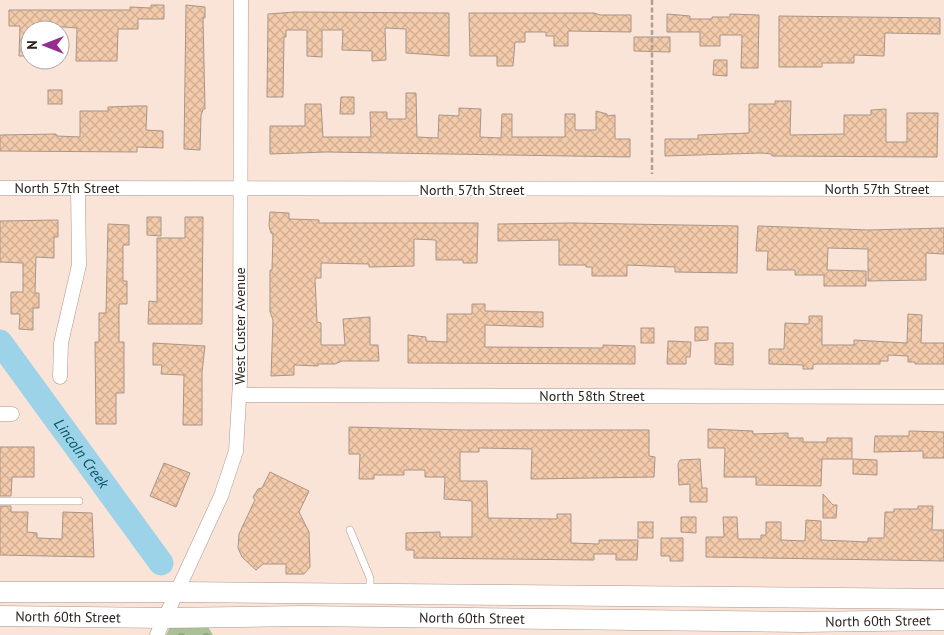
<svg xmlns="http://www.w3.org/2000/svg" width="944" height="635" viewBox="0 0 944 635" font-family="'PT Sans',sans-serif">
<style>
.park{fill:url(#park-crowns)}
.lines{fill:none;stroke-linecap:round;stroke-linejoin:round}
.river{stroke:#9cd3e8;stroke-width:25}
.building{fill:url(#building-cross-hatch);stroke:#a99687}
.service-casing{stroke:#ae988d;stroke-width:8}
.minor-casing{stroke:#ae988d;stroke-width:15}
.secondary-casing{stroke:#ae988d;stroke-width:21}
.path{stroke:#af9e94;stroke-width:2.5;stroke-dasharray:5 2.5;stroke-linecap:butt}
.service{stroke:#fff;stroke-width:7}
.minor{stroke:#fff;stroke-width:14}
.secondary{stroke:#fff;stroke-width:20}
.labels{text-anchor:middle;stroke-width:4;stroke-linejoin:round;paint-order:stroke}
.street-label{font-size:14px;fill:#2b231e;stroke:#fff}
.water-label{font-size:15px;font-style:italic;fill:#035167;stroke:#fff}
</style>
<defs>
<pattern id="park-crowns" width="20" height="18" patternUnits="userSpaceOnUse" patternTransform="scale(1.25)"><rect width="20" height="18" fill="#aac096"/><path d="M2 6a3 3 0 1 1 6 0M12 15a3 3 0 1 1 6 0" fill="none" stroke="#8b9c7a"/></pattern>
<pattern id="building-cross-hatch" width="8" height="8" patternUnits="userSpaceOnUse" patternTransform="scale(1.25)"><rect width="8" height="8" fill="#f3caaa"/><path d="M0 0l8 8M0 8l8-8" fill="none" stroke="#d0ad92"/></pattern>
</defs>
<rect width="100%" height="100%" fill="#fae3d7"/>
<polygon class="park" points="170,627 208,627 213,635 166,635"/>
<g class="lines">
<path class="river" id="s1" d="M0,342l161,221"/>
</g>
<g class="building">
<polygon points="151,5 164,5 164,19 138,19 138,29 118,29 117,61 76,61 77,28 64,27 30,27 30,56 19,56 20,26 9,26 9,10 130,10 130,7 151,8"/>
<polygon points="186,5 205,7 205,18 203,18 205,109 203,109 201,116 200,150 184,149"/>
<polygon points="295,12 449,13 449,56 406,53 406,29 385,28 386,60 372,61 372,51 342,50 343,30 322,30 322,57 307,56 307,30 286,30 286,37 284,37 283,97 267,97 268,14"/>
<polygon points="469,13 594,13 600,15 631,15 631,32 568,31 568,46 554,46 554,36 546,36 546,32 525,32 525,42 515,42 513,66 497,66 497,56 470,56"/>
<polygon points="667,14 690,16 690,19 712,19 712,17 730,17 730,14 759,15 758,68 741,68 742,35 720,35 720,46 700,46 700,32 667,32"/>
<polygon points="779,16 940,18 940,34 885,33 884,56 854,55 854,63 822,63 822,67 779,67"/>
<polygon points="634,37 670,37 670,52 634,51"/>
<polygon points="714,60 727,60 727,76 713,75"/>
<rect x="48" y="90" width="14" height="14"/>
<polygon points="406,93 416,93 417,137 438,138 439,115 459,116 459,108 481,109 480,137 501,138 502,114 512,114 512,137 565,137 565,114 575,114 575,130 596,130 596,111 607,114 607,116 615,115 615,139 630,139 630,157 326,152 270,154 270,126 305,126 305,104 321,104 323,137 371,137 370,112 387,112 387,119 406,119"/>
<polygon points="341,97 354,97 354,114 340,114"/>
<polygon points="775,101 791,101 790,135 844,134 844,115 871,115 871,110 886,109 886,142 907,142 907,113 938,113 937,157 772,156 772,154 761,153 665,156 665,139 698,139 698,135 749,133 749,104 775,104"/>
<polygon points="136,106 147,106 146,130 163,131 163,148 137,147 137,152 0,151 0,135 56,134 57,136 80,137 80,111 108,111 108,107"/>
<polygon points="270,212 289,213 289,219 319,220 319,223 478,223 477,263 463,263 463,260 436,260 436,240 414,239 414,266 369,267 369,264 321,263 321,278 315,278 317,322 321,323 321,345 345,345 343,319 370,317 370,345 378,345 379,361 342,361 335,364 318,364 318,366 294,365 294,375 271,376 273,320 270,312 270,270 272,270 273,234 271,233 269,226"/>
<polygon points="147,217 161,217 161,236 147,235"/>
<polygon points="185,217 203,217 202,324 148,324 149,301 157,302 157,238 185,238"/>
<polygon points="58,220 58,237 54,237 54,258 36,257 35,293 39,293 39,308 33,308 33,330 19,329 20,314 11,314 11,292 23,292 23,263 0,262 0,221"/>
<polygon points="572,223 738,226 737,273 675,272 675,267 627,265 627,276 592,276 592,267 586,267 586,265 559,265 559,240 498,241 498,224"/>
<polygon points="108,224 129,225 129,245 123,245 123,281 127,281 127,304 119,304 119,342 124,342 124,393 116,393 116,424 96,424 95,342 99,342 99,313 106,313"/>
<polygon points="758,226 869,230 944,228 944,254 926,253 926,280 868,281 868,249 828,248 827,270 866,271 866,286 824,286 824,275 795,275 795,270 767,270 768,251 756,251"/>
<polygon points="472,304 485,304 485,311 543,312 543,327 485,325 485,347 603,348 603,345 635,346 635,364 408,363 408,335 426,337 426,341 447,342 447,314 472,314"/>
<polygon points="908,314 922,315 921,343 944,343 944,364 915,364 915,362 908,362 908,356 888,355 888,361 880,361 880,364 816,364 813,365 813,369 803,369 803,365 769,364 769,349 784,349 785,323 809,324 809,316 822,316 822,345 854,345 854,340 907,343"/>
<polygon points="695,327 708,327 708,340 695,341"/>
<rect x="641" y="328" width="13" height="15"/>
<polygon points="668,341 691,342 690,357 686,357 686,364 667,364"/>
<polygon points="153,343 205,346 202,372 202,425 183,425 184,375 161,374 162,365 153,365"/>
<polygon points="715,343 733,343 733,365 715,364"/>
<polygon points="349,427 465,430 649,430 649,456 655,457 654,477 531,479 532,449 479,448 479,452 460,452 460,481 487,481 488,518 557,519 557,514 571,514 571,543 599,544 599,540 638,540 637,560 616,560 616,554 594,554 594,560 414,558 414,550 406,550 406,533 440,532 440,537 472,537 472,501 444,499 445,477 425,477 425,470 404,470 404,475 374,475 374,479 359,479 360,454 349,454"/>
<polygon points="708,429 753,431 753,434 788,433 788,438 803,438 803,442 827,442 827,438 852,438 852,459 822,459 821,486 756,485 756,477 724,477 725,448 708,448"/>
<polygon points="909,431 944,432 944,458 923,458 923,451 874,452 875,436 909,436"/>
<polygon points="0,447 34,447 34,477 12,477 11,496 0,496"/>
<polygon points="700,459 702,488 707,488 707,502 690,502 690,484 679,485 678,464 680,460"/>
<polygon points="853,459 877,460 877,475 853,474"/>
<polygon points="164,463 190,473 176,507 150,496"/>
<polygon points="270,472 309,491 299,512 309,532 310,567 304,574 286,574 286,564 263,564 256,570 242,557 238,548 239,534 255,500 253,497 258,489 262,488"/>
<polygon points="823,494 833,505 837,505 836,518 823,518"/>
<polygon points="0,506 11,506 11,512 28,512 27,532 37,533 37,538 62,539 63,512 92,513 94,557 0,555"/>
<polygon points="918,506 933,506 932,530 944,530 944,561 706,557 706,537 724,537 723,517 737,517 738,539 761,539 761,535 766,535 766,522 781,522 781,540 805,541 806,520 821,521 821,540 868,542 868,538 884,538 885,512 894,512 894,509 918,509"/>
<polygon points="681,517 696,517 696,533 681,532"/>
<rect x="638" y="522" width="15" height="16"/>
<polygon points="661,538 683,538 683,561 670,561 670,556 661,556"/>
</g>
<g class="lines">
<defs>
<g id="service">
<polyline points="0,501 79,501"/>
<polyline points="350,530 370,578 370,593"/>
</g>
<g id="minor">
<polyline points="0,188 944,189"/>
<polyline points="60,377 61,343 79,265 78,188"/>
<polyline points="240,395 944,397"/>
<polyline points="0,414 12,414"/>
<polyline points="157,635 221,496 236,451 240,382 241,0"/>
</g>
<g id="secondary">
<polyline points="0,592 177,592 944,599"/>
<path id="s2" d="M0,616l165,2 136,-2 500,6 143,-2"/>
</g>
</defs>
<use href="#service" class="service-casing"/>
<use href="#minor" class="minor-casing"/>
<use href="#secondary" class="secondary-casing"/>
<polyline class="path" points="652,0 652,174"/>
<use href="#service" class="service"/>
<use href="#minor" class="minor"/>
<use href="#secondary" class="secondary"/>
</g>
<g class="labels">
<g class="street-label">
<text x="67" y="193">North 57th Street</text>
<text x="877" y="194">North 57th Street</text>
<text x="472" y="195">North 57th Street</text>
<text transform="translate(240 326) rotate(-90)" y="5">West Custer Avenue</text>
<text x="592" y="401">North 58th Street</text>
<text dy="5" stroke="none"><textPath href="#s2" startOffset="68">North 60th Street</textPath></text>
<text dy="5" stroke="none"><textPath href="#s2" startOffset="472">North 60th Street</textPath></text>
<text dy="5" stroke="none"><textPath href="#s2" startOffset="878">North 60th Street</textPath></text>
</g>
<g class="water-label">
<text dy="5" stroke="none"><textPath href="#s1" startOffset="138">Lincoln Creek</textPath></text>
</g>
</g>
<g transform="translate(45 45) rotate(270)"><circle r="24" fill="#ffffff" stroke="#aaa7a5"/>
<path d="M0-4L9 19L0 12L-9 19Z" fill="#952d91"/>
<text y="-8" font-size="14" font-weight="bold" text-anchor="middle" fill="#2b231e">N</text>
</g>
</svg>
